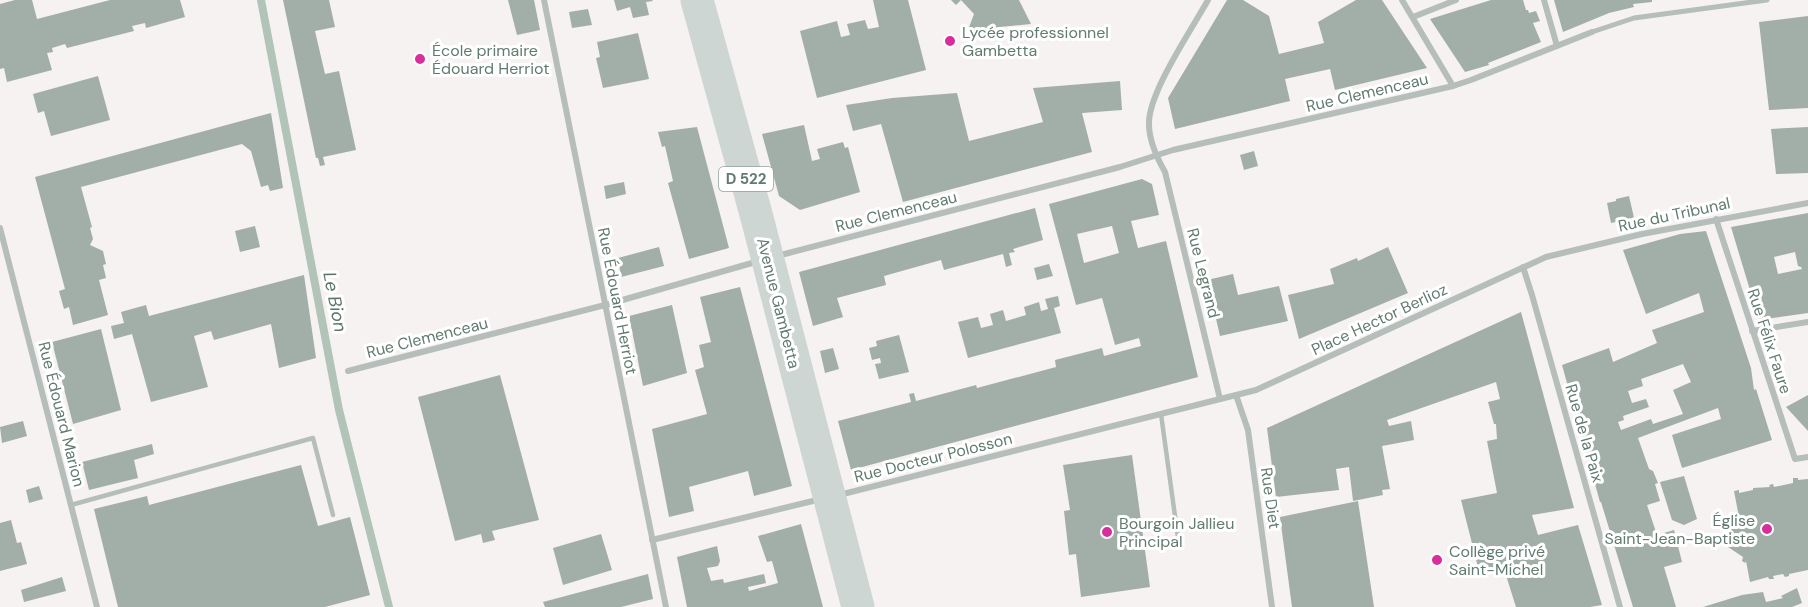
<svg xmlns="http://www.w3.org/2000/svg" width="1808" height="607" viewBox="0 0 1808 607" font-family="'DM Sans',sans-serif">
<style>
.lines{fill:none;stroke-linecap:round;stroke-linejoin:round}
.stream{stroke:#b2c3b8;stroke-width:8}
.building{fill:#a1afa8;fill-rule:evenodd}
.service{stroke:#b5beba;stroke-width:4.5}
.pedestrian{stroke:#b5beba;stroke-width:5}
.minor{stroke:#b5beba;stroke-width:6}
.primary{stroke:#cdd6d3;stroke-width:33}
.poi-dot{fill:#d82e9c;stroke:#fff;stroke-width:2}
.labels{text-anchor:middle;stroke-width:6;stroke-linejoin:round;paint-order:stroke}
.shield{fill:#fff;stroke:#91a39b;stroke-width:1.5}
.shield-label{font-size:15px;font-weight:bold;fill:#627b70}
.poi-label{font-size:16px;fill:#627b70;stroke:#fff;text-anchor:start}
.street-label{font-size:16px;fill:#627b70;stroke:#fff}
.water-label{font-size:18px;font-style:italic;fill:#5c7766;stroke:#fff}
</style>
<rect width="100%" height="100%" fill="#f5f2f1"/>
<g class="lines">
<polyline class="stream" points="261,0 339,410 389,607"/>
</g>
<g class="building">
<polygon points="15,0 32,0 37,19 110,0 180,0 185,17 146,28 145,23 132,26 134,31 67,48 65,44 52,48 53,52 47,53 52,70 7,82 4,68 0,69 0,4"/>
<polygon points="283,0 329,0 335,27 315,31 325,74 339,71 356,150 323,157 325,165 320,166 318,158 316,158"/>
<polygon points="508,0 534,0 540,30 517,35"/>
<polygon points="614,0 652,0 653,1 646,2 649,15 633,18 630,7 617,11"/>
<polygon points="873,0 908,0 926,70 817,98 800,31 837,21 841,37 850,35 847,24 865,20 868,29 879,27"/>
<polygon points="951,0 1019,0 1031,24 968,30 974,14 961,0 956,5"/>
<polygon points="1227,0 1243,0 1269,16 1279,54 1324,43 1318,22 1356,0 1382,0 1427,68 1335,90 1330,69 1285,79 1290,101 1175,129 1168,98"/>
<polygon points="1491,0 1523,0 1526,10 1528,10 1529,13 1536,11 1540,21 1533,23 1541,42 1488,63 1489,65 1465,72 1430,19"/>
<polygon points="1554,0 1652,0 1652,2 1633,4 1634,7 1609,13 1563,32"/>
<polygon points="588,9 592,25 572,28 569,12"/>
<polygon points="1808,16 1808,108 1769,110 1759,22"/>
<polygon points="638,33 649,79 603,88 596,58 600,57 597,42"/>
<polygon points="98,76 110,120 51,136 44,111 38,113 33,94"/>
<polygon points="1120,81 1122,110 1082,113 1092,152 903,202 881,124 853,131 846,105 892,98 957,93 969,141 1043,122 1033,88"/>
<polygon points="271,113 283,188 270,191 268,185 261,187 251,151 242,144 81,187 92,227 90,228 93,239 90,245 103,251 106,264 103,265 106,278 99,280 108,315 73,325 69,307 64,309 59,291 65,289 35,177"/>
<polygon points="804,125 812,161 820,159 817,149 843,142 845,148 848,147 860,192 800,210 779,196 762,134"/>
<polygon points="697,127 729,248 689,259 668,183 673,181 665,146 662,147 658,132"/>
<polygon points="1808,127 1808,173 1776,174 1771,129"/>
<polygon points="1254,151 1258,166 1244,170 1240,155"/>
<path d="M1142,179l10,5 7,31 -28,6 7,27 28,-7 32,136 -347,93 -13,-49 73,-19 -2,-8 5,-1 2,8 60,-16 1,3 79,-21 -1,-7 47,-12 2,8 37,-10 -2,-8 -24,7 -13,-47 -26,7 -27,-101zM1112,226l7,27 -35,10 -7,-29z"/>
<polygon points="624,182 626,194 606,199 604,186"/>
<polygon points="1629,196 1635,222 1621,225 1620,221 1611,223 1607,203 1616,201 1616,199"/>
<polygon points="1035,208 1043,240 1013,249 1015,252 1009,253 1012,265 1006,267 1003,254 944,270 941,260 884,276 886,285 837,298 843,317 813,326 799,272"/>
<path d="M1808,213v100l-49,7 -28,-93zM1795,252l3,14 3,1 1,2 -24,5 -4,-17z"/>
<polygon points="255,226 260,247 240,252 235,231"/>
<path d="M1706,231l45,137 3,22 2,-1 16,51 -90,28 -10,-33 49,-16 -3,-11 -80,30 11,31 4,2 5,12 -3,1 5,17 -13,4 10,30 17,-5 8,32 -18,5 12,40h-43l-32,-105h-1l-38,-137 47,-17 4,14 44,-19 -5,-13 52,-18 -5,-19 -53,21 -23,-64 57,-16zM1683,364l8,18 -18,8 10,24 -30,10 -2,-5 -30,11 -3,-8 6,-2 -1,-4 26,-9 -3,-8 -14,4 -4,-12 15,-5 -2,-7z"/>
<polygon points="659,247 664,266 621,277 618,258"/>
<polygon points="1388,247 1408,293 1299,339 1288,295 1334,284 1330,269 1357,258 1358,261"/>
<polygon points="1049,264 1053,276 1037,280 1034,268"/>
<polygon points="1233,274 1238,295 1279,286 1288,321 1220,336 1207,280"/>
<polygon points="304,275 316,358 279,368 271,324 214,340 211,331 194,336 208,387 151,402 132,334 114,339 111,326 124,323 121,312 146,305 149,316"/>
<polygon points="740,287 792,486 754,496 748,471 689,487 694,511 669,517 652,429 707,414 695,370 704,367 699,345 711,342 700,297"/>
<polygon points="1058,296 1060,306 1054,308 1061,333 968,358 958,322 978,317 981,328 993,325 990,314 1003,310 1006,321 1026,315 1024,307 1039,302 1041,311 1048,309 1045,299"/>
<polygon points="672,305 687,373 643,386 629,316"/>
<polygon points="1521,312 1574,508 1532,515 1538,535 1578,525 1602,605 1590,607 1516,607 1504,569 1480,575 1461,500 1497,493 1487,441 1497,439 1496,424 1494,424 1488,402 1500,399 1496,382 1387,420 1389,426 1411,421 1414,440 1382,446 1390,489 1382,490 1383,495 1353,501 1349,467 1336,469 1339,490 1276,497 1267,428"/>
<polygon points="101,329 121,410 73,424 52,342"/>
<polygon points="899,335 909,372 879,379 875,364 881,363 880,358 872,360 869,348 877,346 876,341"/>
<polygon points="833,348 839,369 825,373 820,351"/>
<polygon points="500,375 539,520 492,531 495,540 483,543 481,534 455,541 418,397"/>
<polygon points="1808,395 1808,431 1786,407"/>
<polygon points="23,421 27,436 2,443 0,427"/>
<polygon points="152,444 154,454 134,460 138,478 89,490 82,462"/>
<polygon points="1132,455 1150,587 1081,597 1076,554 1069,555 1064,511 1070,510 1063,465"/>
<polygon points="301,465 318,526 350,517 370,595 325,607 118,607 94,509 147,496 149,505"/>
<polygon points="1684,476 1697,519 1684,525 1672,520 1660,482"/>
<polygon points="1793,478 1798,478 1798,480 1808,479 1808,570 1789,574 1789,576 1785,577 1783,574 1773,576 1774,579 1769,579 1768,577 1750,582 1746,561 1745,563 1742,561 1743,557 1728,547 1731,545 1729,532 1725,531 1737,517 1734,516 1738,512 1734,491 1739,490 1739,493 1753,490 1753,488 1770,487 1769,485 1773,484 1774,487 1793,483"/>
<polygon points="39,486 43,499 29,503 26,490"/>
<polygon points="1358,501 1374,607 1292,607 1280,517"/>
<polygon points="11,520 17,543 21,542 27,564 0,571 0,523"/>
<polygon points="801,524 823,607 687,607 677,557 717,546 720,561 718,566 707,568 711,581 723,579 724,583 764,574 766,583 748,587 749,591 778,583 772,561 767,562 758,536"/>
<polygon points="601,534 612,570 563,585 553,548"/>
<polygon points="648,574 653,599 621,607 545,607 543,602"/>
<polygon points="62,577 66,591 24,602 21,590"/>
<polygon points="1797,588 1802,603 1792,607 1703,607 1742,595 1763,592 1766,602 1783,598 1781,596"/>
</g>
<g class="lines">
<g class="service">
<polyline points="1161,414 1178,538"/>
<polyline points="71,505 313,438 333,515"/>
</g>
<polyline class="pedestrian" points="1592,32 1634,18 1767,0"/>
<g class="minor">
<polyline points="544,0 666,607"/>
<path d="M1208,0c-16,29 -60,93 -59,124 0,17 8,34 16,48l55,227"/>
<polyline points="1402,0 1453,86"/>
<polyline points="1544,0 1557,46"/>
<polyline points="1413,17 1456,0"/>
<polyline points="1716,219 1795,459 1808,457"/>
<polyline points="0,228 97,607"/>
<polyline points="777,256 1120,167 1173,150 1453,86 1471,80 1592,32"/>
<polyline points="1523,267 1532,295 1620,607"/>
<polyline points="1752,331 1808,322"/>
<polyline points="348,371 605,305 759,261"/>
<polyline points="1236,395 1248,430 1272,607"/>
<polyline points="839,495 1256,390 1546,257 1642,234 1808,203"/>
<polyline points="652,540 821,499"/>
</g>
<polyline class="primary" points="697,0 756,214 858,607"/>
</g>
<g class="poi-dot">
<circle cx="950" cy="41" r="6"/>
<circle cx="420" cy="59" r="6"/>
<circle cx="1767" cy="529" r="6"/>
<circle cx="1107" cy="532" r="6"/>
<circle cx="1437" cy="560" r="6"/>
</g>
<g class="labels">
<rect class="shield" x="719" y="167" width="54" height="24" rx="4.5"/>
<g class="shield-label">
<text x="746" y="184">D 522</text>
</g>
<g class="poi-label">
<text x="962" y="38">Lycée professionnel<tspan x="962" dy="18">Gambetta</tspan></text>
<text x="432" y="56">École primaire<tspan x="432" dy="18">Édouard Herriot</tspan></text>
<text x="1755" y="526" text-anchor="end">Église<tspan x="1755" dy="18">Saint-Jean-Baptiste</tspan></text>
<text x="1119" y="529">Bourgoin Jallieu<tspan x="1119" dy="18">Principal</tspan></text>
<text x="1449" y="557">Collège privé<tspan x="1449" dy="18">Saint-Michel</tspan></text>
</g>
<g class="street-label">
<text transform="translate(1367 92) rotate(-13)" y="6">Rue Clemenceau</text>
<text transform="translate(896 211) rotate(-14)" y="6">Rue Clemenceau</text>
<text transform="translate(1674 214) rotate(-12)" y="6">Rue du Tribunal</text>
<text transform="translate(1204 273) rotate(76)" y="6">Rue Legrand</text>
<text transform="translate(618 301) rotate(79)" y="6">Rue Édouard Herriot</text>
<text transform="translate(779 303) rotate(76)" y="6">Avenue Gambetta</text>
<text transform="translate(1379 319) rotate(-25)" y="6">Place Hector Berlioz</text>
<text transform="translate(427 337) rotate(-14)" y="6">Rue Clemenceau</text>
<text transform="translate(1770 341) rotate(72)" y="6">Rue Félix Faure</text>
<text transform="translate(62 414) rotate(76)" y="6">Rue Édouard Marion</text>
<text transform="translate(1585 433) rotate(74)" y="6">Rue de la Paix</text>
<text transform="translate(933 457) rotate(-14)" y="6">Rue Docteur Polosson</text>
<text transform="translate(1271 498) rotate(82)" y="6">Rue Diet</text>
</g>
<g class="water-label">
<text transform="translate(335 302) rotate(79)" y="6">Le Bion</text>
</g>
</g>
</svg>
